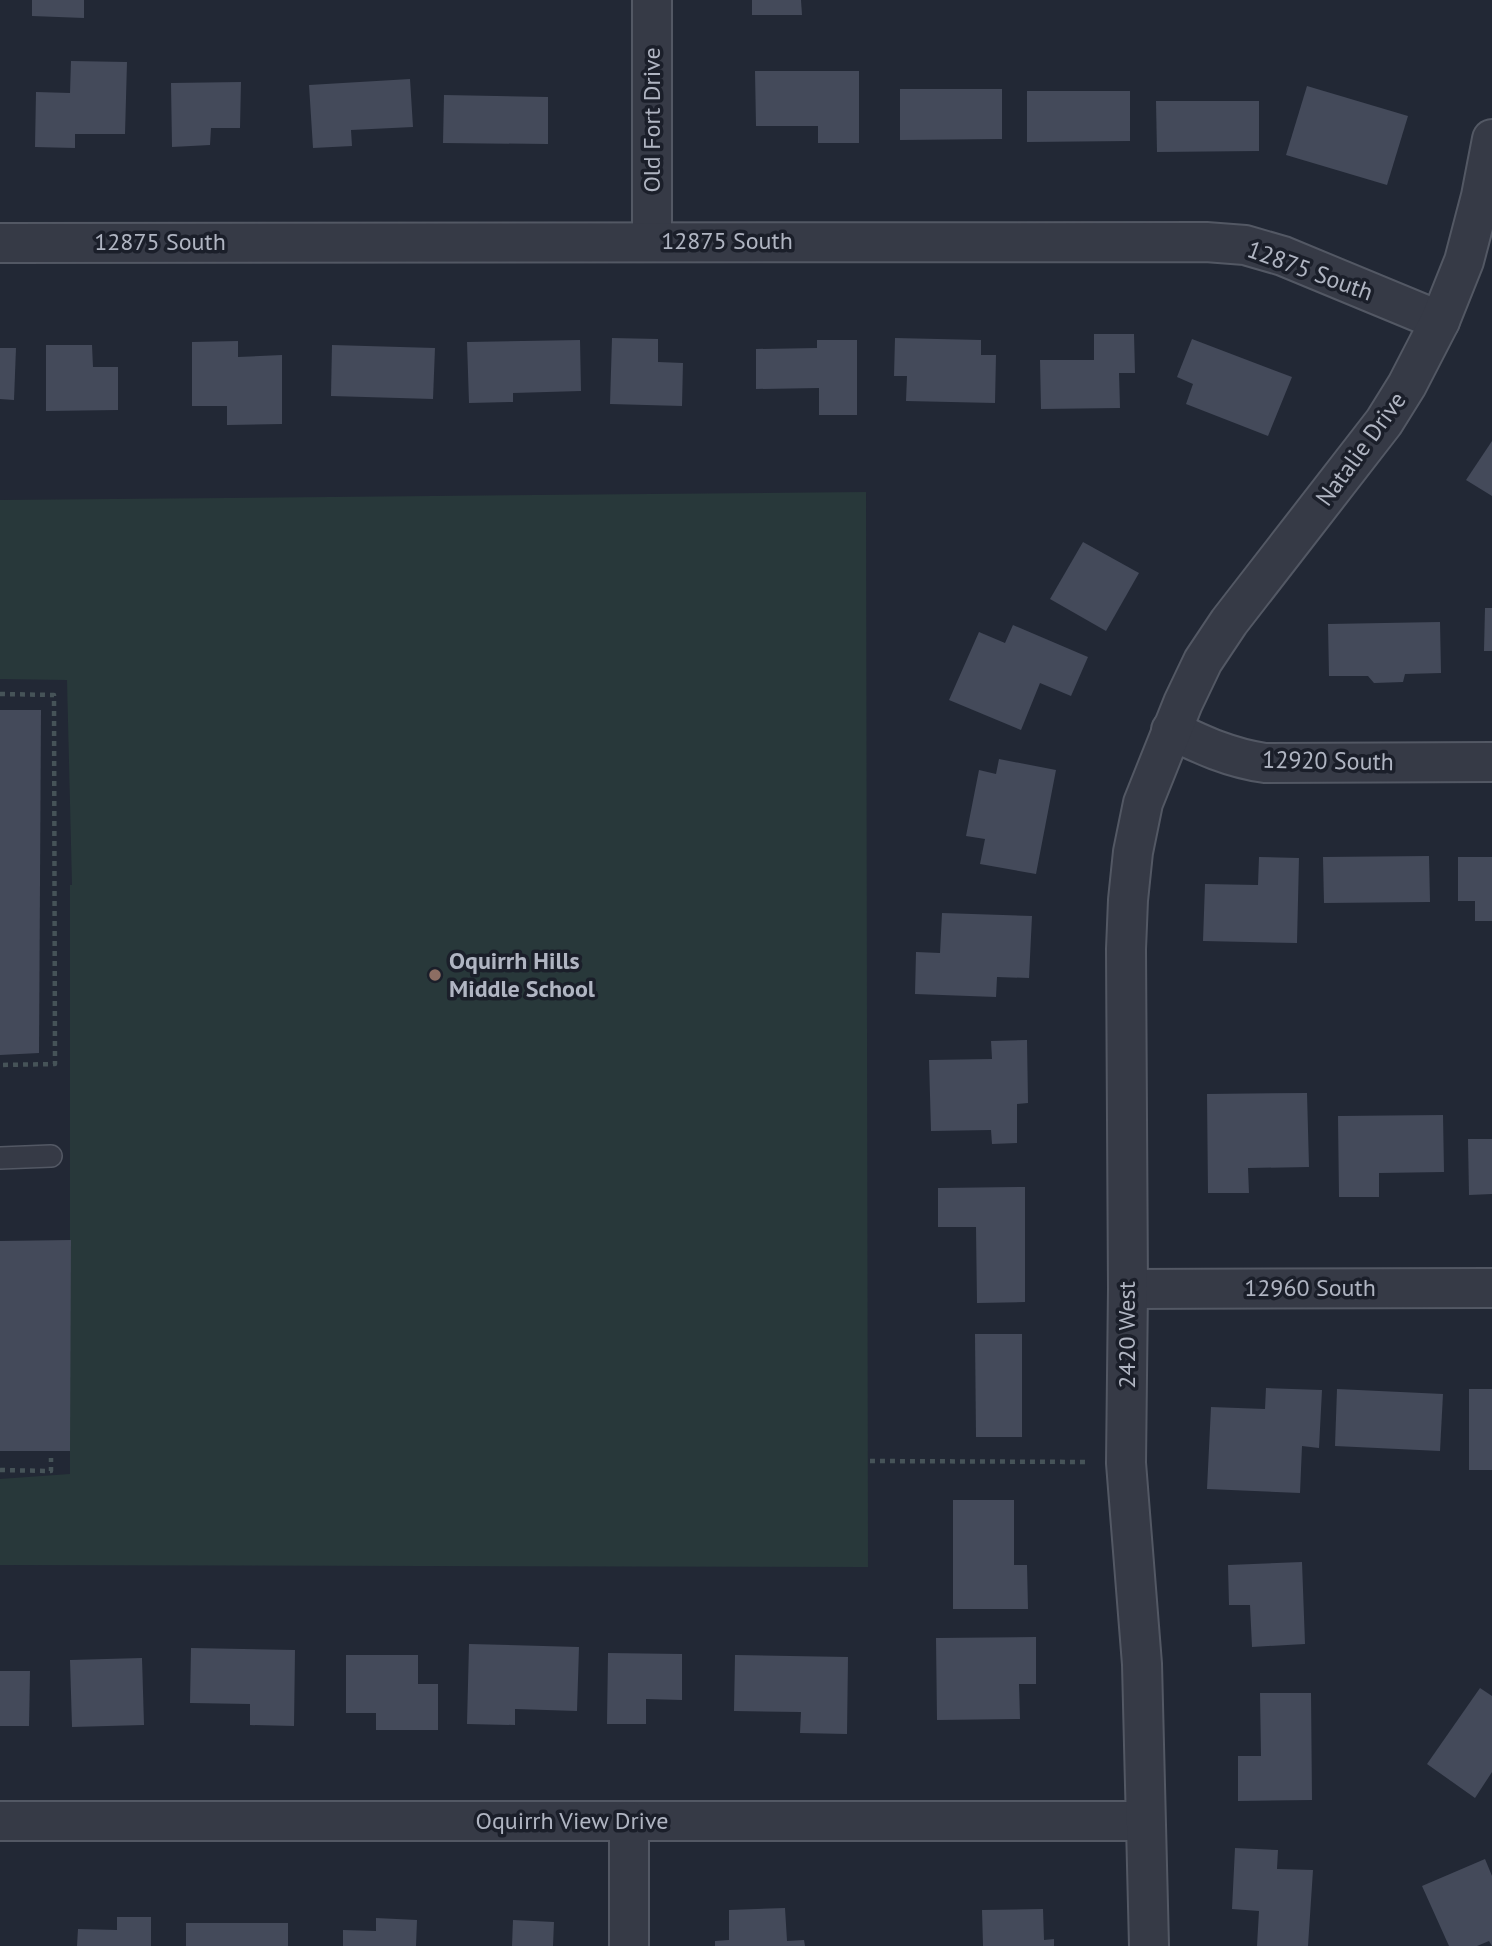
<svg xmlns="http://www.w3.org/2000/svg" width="1492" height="1946" viewBox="0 0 1492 1946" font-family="'PT Sans',sans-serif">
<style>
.green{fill:#28383a}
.building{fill:#444a5a}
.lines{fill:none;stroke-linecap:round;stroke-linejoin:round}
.lane-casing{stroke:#535864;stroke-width:24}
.street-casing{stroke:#535864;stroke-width:42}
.path{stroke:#465358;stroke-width:4.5;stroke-dasharray:5 5;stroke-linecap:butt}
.lane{stroke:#363a46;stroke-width:21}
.street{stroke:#363a46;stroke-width:38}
.education-dot{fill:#8d6e63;stroke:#1b1f2a;stroke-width:2.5}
.labels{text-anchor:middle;stroke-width:7;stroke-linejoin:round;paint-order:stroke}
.street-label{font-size:24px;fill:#b0b5c2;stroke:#1b1f2a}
.poi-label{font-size:24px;font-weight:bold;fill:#b0b5c2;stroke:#1b1f2a;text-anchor:start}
</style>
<rect width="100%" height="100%" fill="#222835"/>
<polygon class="green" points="866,492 868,1567 0,1565 0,1479 70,1474 70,885 72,885 67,680 0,679 0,500"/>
<g class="building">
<polygon points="32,0 84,0 84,18 32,16"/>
<polygon points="752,0 801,0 802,15 752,15"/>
<polygon points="71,61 127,62 125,134 75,134 75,148 35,147 36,92 70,93"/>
<polygon points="755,71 859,71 859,143 818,143 818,126 756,126"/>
<polygon points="410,79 413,127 351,130 352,146 313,148 309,85"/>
<polygon points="241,82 240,128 211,128 210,145 172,147 171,83"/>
<polygon points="1307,86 1408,116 1387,185 1286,155"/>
<polygon points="900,89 1002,89 1002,139 900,140"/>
<polygon points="1027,91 1130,91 1130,141 1027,142"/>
<polygon points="444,95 548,97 548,144 443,143"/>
<polygon points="1156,101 1259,101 1259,151 1157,152"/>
<polygon points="1094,334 1134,334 1135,373 1119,373 1120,408 1041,409 1040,360 1094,360"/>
<polygon points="612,338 658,339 658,362 683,363 682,406 610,404"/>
<polygon points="895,338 981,340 981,355 996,355 995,403 906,401 907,376 894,376"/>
<polygon points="1192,339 1292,377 1268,436 1186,404 1193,384 1177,377"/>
<polygon points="580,340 581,391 513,393 513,402 469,403 467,342"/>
<polygon points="817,340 857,340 857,415 819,415 819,388 756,389 756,349 817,348"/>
<polygon points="238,341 238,357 282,355 282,424 227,425 227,406 192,406 192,342"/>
<polygon points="46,345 92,345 93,367 118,367 118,410 46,411"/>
<polygon points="332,345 435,348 433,399 331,396"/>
<polygon points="0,348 16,348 14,400 0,399"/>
<polygon points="1492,441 1492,496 1466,480"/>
<polygon points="1083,542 1139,573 1106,631 1050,599"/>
<polygon points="1485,608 1492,608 1492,651 1484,651"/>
<polygon points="1440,622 1441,673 1405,674 1403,682 1374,683 1368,676 1329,676 1328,624"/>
<polygon points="1013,625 1088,657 1071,696 1040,683 1021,730 949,700 979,632 1005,643"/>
<polygon points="0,710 41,710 39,1053 0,1055"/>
<polygon points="999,759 1056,770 1036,874 980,864 985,839 966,836 979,770 996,774"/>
<polygon points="1429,856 1430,902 1324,903 1323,857"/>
<polygon points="1259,857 1299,858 1297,943 1203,941 1205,884 1258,885"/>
<polygon points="1458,857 1492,857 1492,921 1475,921 1475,901 1458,901"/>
<polygon points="942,913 1032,916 1029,978 997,977 996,997 915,994 916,952 940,953"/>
<polygon points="1027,1040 1028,1103 1017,1104 1017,1143 992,1144 991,1130 931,1131 929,1060 992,1059 991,1041"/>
<polygon points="1307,1093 1309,1167 1248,1168 1249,1193 1208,1193 1207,1094"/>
<polygon points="1443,1115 1444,1172 1379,1173 1379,1197 1339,1197 1338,1116"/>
<polygon points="1468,1139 1492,1139 1492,1194 1469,1195"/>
<polygon points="1025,1187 1025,1302 977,1303 976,1227 938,1227 938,1188"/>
<polygon points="71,1240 70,1451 0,1451 0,1241"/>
<polygon points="975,1334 1022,1334 1022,1437 976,1437"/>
<polygon points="1266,1388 1322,1390 1319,1448 1302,1446 1300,1493 1207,1489 1211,1407 1265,1409"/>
<polygon points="1337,1389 1443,1394 1440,1451 1335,1446"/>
<rect x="1469" y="1389" width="23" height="81"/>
<polygon points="953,1500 1014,1500 1014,1565 1027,1565 1028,1609 953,1609"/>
<polygon points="1302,1562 1305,1644 1252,1647 1250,1605 1229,1605 1228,1565"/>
<polygon points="1036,1637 1036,1684 1019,1684 1020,1719 937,1720 936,1638"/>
<polygon points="469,1644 579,1647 577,1711 515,1709 515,1725 467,1724"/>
<polygon points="191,1648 295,1650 294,1726 250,1725 250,1704 190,1703"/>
<polygon points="608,1653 682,1654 682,1700 646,1699 646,1724 607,1724"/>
<polygon points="346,1655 418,1655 418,1684 438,1684 438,1730 376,1730 376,1713 346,1713"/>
<polygon points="735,1655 848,1657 847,1734 800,1733 801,1712 734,1711"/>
<polygon points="142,1658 144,1725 72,1727 70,1660"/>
<polygon points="0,1671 30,1671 29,1726 0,1726"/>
<polygon points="1480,1688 1492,1696 1492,1772 1475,1798 1427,1764"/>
<polygon points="1260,1693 1311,1693 1312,1800 1238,1801 1238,1756 1261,1756"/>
<polygon points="1235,1848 1278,1850 1277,1869 1313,1870 1308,1946 1257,1946 1259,1911 1232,1909"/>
<polygon points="1485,1859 1492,1876 1492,1946 1489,1941 1477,1946 1449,1946 1422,1886"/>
<polygon points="785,1908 787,1941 804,1940 805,1946 715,1946 715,1941 729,1940 729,1910"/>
<polygon points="1043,1909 1044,1940 1054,1939 1054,1946 983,1946 982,1910"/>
<polygon points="117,1917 151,1917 151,1946 77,1946 78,1929 117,1930"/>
<polygon points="376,1918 417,1920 416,1946 343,1946 343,1930 376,1931"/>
<polygon points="513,1920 554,1922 553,1946 512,1946"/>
<rect x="186" y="1923" width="102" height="23"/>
</g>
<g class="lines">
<defs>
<polyline id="lane" points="0,1158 51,1156"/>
<g id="street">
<polyline points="652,0 652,241"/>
<polyline points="0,243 1206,242 1245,245 1283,256 1440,321"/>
<path d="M1171,730c31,15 59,28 94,33l227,-1"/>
<polyline points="1128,1289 1492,1288"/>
<polyline points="0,1821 1145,1821"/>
<polyline points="629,1946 629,1821"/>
<polyline points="1149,1946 1142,1664 1126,1463 1128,1289 1126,949 1128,900 1133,852 1143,803 1183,703 1203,661 1229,622 1384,422 1407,385 1440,321 1464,261 1481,196 1492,139"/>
</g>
</defs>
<use href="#lane" class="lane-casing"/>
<use href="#street" class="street-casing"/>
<g class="path">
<polyline points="0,694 54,695 55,1064 0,1065"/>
<polyline points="870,1461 1090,1462"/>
<polyline points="0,1470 51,1471 51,1458"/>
</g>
<use href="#lane" class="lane"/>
<use href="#street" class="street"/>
</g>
<circle class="education-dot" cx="435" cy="975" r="7"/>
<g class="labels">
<g class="street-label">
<text transform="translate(652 120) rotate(-90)" y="8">Old Fort Drive</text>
<text x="727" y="249">12875 South</text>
<text x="160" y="250">12875 South</text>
<text transform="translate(1310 271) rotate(20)" y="8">12875 South</text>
<text transform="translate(1361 449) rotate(-54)" y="8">Natalie Drive</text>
<text transform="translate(1328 761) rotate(1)" y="8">12920 South</text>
<text x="1310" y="1296">12960 South</text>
<text transform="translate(1127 1335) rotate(-90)" y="8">2420 West</text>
<text x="572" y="1829">Oquirrh View Drive</text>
</g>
<g class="poi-label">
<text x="449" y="969">Oquirrh Hills<tspan x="449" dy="28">Middle School</tspan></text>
</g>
</g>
</svg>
